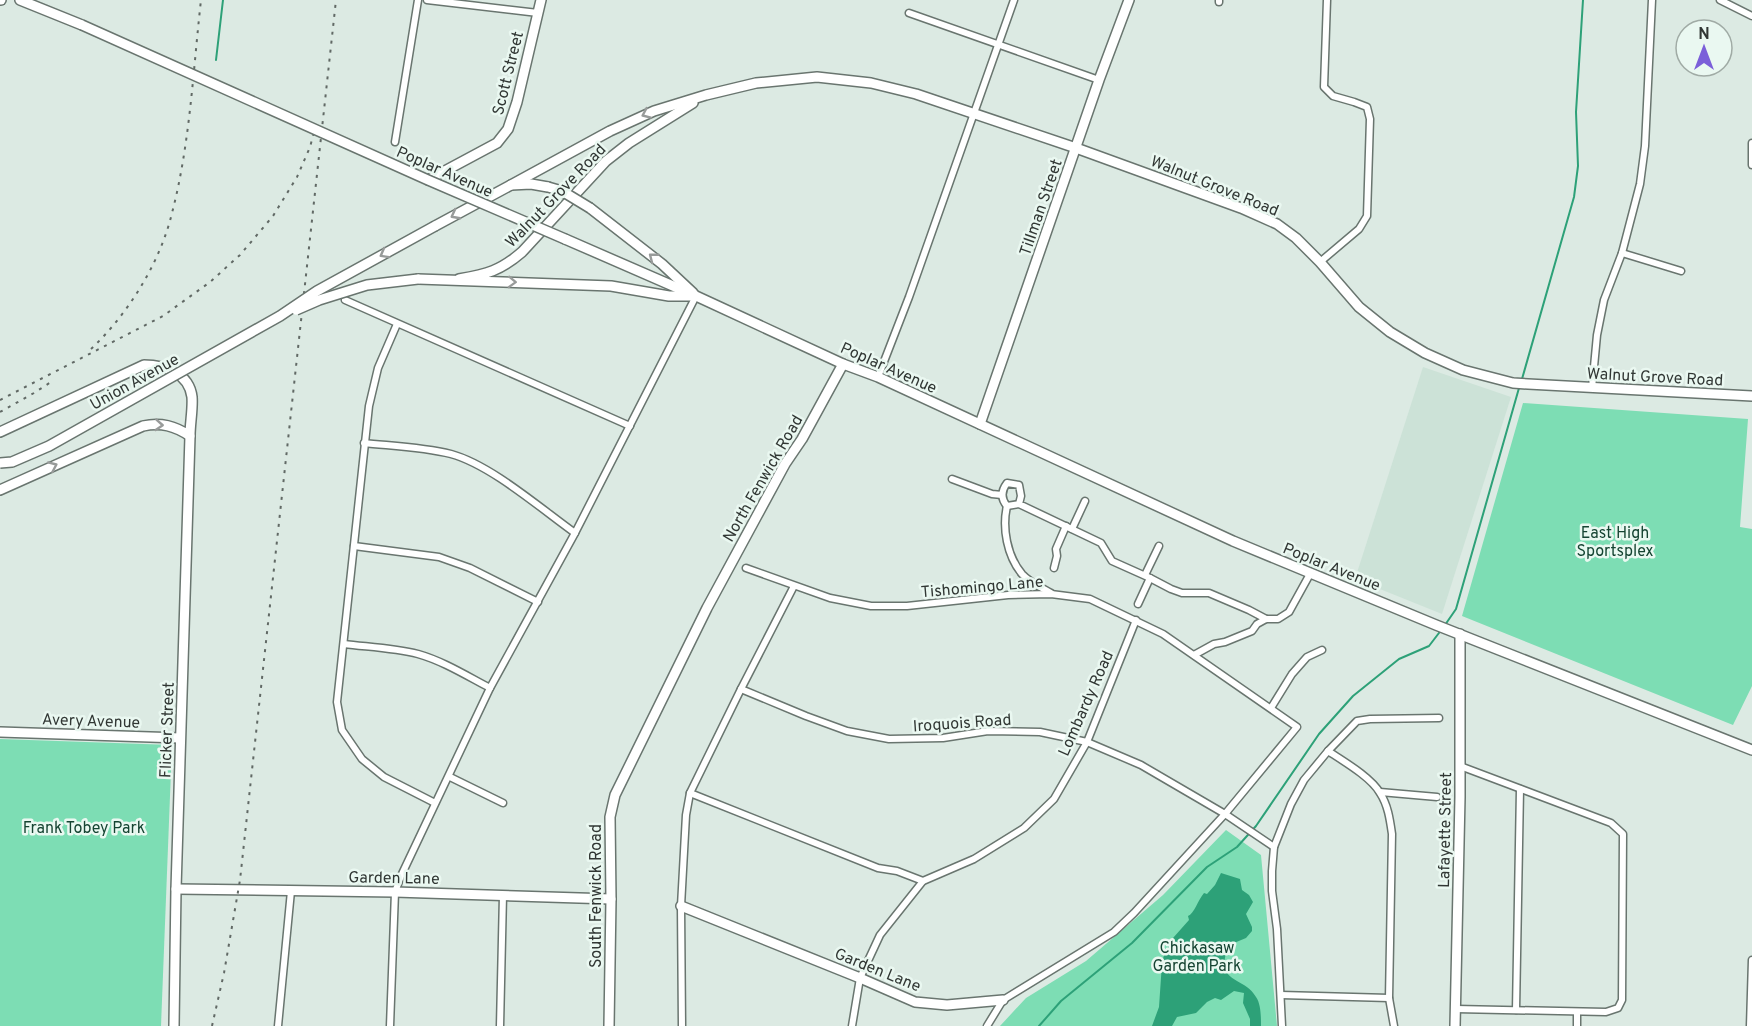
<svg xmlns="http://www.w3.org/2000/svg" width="1752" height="1026" viewBox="0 0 1752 1026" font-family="Overpass,sans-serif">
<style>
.built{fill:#cce2d7}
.green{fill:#7dddb4}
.water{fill:#2da178}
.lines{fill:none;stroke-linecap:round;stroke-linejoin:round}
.stream{stroke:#2da178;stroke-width:2}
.street-casing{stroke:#69756f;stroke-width:9}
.secondary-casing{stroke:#69756f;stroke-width:12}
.primary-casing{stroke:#69756f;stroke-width:12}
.street{stroke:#fff;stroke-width:6}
.secondary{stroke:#fff;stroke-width:9}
.primary{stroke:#fff;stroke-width:9}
.rail{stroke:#616965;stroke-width:2;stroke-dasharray:3 6;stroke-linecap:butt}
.primary-bridge-casing{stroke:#69756f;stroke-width:12;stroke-linecap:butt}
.primary-bridge{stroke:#fff;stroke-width:9}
.oneway{stroke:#989b9a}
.labels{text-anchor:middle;stroke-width:5;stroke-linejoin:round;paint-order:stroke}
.street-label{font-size:16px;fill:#313734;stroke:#eaf8f1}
.park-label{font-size:16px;fill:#154432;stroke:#eaf8f1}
</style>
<rect width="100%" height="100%" fill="#dceae3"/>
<polygon class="built" points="1423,367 1511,397 1442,614 1355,579"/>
<g class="green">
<polygon points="1523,403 1748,419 1740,527 1752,529 1752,686 1733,725 1462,616"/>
<polygon points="0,739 172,745 161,1026 0,1026"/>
<polygon points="1226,830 1261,855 1277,1026 1000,1026 1026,998 1086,961 1163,895"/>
</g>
<path class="water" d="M1221,873l19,6 2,11 7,5 4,7 -7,12 6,13v4l-6,7 -12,5 -2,7 -6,3c-8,31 19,24 30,44 5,7 5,20 5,29h-11v-7l-7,-16 1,-10 -10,-2 -13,9 -6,-2 -8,4 -11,11 -19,4 -5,9h-20l7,-19 3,-44 2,-8 9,-17 16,-18 -1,-4c6,-2 10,-16 16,-23l3,1 8,-9z"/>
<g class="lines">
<g class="stream">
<polyline points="216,60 223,0"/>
<polyline points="1522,379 1574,197 1578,166 1576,112 1583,0"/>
<polyline points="1445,625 1456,609 1519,388"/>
<polyline points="1039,1026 1061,1001 1132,943 1207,867 1237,847 1256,826 1319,734 1353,696 1399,659 1429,646 1442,629"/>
</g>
<defs>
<g id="street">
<polyline points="427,0 538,13"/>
<polyline points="1219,0 1219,2"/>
<polyline points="1720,0 1752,16"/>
<polyline points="909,13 1099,80"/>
<polyline points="395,142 418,0"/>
<polyline points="1752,143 1752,165"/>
<polyline points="1622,253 1681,271"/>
<polyline points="1320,262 1359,229 1367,216 1370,119 1367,107 1354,102 1333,96 1324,87 1327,0"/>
<polyline points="345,300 630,426"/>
<polyline points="397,324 378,368 369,406 337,702 342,730 362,759 384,777 435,803"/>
<polyline points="878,377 909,297 1014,0"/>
<polyline points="1592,388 1597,335 1604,300 1622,253 1640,184 1645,146 1652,0"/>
<path d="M364,443c29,3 59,4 87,11 40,11 89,54 124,79"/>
<polyline points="952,479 992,494 1002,495"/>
<path d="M1019,504l2,-8 -2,-11 -12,-2c-6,8 -6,16 0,23l12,-2 82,39 11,18 38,17 21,11 11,4h27l40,17 17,9"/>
<path d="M1007,506c-5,22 0,50 15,68 7,8 20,14 29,19"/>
<polyline points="1072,529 1085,501"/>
<polyline points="354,546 439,557 470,568 538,602"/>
<polyline points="746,568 830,598 871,606 907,606 1008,595 1051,594 1090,599 1163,634 1297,727 1225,814 1134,913 1114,932 1003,1000 987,1026"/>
<polyline points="1054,568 1057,556 1056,549 1066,526"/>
<polyline points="1145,575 1159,546"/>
<polyline points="1138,604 1150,578"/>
<path d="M344,644c24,3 50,4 74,10 25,7 49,22 72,34"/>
<polyline points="1194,655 1214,644 1225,642 1252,631 1257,624 1266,619 1278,619 1289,612 1310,574"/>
<polyline points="741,689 806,716 847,731 889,739 943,738 988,731 1040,732 1087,742 1141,765 1225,814 1274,847"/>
<polyline points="1271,708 1292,674 1307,657 1322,650"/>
<path d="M1328,751c15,10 43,26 52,42 8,12 10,27 12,41l-3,164 5,28"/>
<polyline points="450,777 503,803"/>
<polyline points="1380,792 1437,797"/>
<polyline points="690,793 878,868 897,871 923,881"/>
<polyline points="1281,995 1389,998"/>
<polyline points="1456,1009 1606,1012 1618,1008 1622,1000 1623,834 1611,823 1460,766"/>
<polyline points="1516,1010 1520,789"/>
<polyline points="278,1026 291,891"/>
<polyline points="390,1026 395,892 401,876 490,688 575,533 696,296"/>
<polyline points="500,1026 503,895"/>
<polyline points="682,1026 681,906 686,815 690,793 741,689 794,586"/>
<polyline points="852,1026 860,978 880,935 923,881 974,859 1024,828 1054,799 1087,742 1136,620"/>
<polyline points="1282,1026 1277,929 1272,891 1272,871 1274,847 1291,804 1304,780 1328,751 1357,721 1370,719 1439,718"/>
<polyline points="1577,1026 1577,1012"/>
<polyline points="1750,1026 1752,960"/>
</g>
<g id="secondary">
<polyline points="428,180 497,143 508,129 517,102 541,0"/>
<polyline points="511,185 610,131 654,111 706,95 756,83 817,77 871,83 916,94 1076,148 1241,208 1277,224 1296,238 1320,262 1359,307 1390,332 1425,353 1463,370 1513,383 1528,384 1752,396"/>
<path d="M459,279c28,-5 41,-8 63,-27l84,-91 23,-18 64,-40"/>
<polyline points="980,424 1099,80 1129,0"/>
<polyline points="0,732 180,738"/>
<polyline points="176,889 395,892 611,899"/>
<polyline points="681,906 860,978 915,1002 947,1005 1003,1000"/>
<polyline points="174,1026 176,889 190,436"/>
<polyline points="609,1026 611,899 610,817 615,795 707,608 785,464 802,439 843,364"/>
<polyline points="1455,1026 1460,797 1460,634"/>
</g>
<g id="primary">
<polyline points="0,0 1,0"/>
<polyline points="20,0 82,25"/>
<polyline points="590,208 662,264 693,293"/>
<polyline points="435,226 511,185 531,184 548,187"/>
<polyline points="565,239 696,296 843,364 878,377 1233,541 1436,625 1752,750"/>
<polyline points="418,279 611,286 669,296 691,296"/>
<path d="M0,432l144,-67c21,0 45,8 48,32 1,12 -2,26 -2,39 -15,-10 -29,-14 -47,-10l-143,64"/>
</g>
</defs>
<use href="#street" class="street-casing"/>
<use href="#secondary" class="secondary-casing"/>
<use href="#primary" class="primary-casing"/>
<use href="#street" class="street"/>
<use href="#secondary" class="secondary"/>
<use href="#primary" class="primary"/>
<g class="rail">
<path d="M91,349c37,-35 69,-86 81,-136 18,-69 21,-142 29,-213"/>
<polyline points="0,400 163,316 210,282 240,255 273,216 297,177 310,147 317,121"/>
<polyline points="0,412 34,393 54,380"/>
<polyline points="212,1026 224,973 240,880 336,0"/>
</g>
<defs>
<g id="primary-bridge">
<polyline points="82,25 428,180 565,239"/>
<polyline points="548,187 562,191 590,208"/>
<polyline points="296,310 319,300 367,285 418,279"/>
<polyline points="0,463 12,462 49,446 280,316 317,291 435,226"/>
</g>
</defs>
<use href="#primary-bridge" class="primary-bridge-casing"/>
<use href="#primary-bridge" class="primary-bridge"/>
</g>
<defs><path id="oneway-chevron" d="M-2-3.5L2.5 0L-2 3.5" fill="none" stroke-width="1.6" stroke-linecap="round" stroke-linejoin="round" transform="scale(1.5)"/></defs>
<g class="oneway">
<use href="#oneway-chevron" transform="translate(646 114) rotate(156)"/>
<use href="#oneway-chevron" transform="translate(455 215) rotate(152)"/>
<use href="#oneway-chevron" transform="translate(384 254) rotate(151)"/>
<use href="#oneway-chevron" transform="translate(653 257) rotate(-142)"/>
<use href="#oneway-chevron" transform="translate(512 282) rotate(2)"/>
<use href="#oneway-chevron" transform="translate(159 425) rotate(4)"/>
<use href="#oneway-chevron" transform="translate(53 466) rotate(-24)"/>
</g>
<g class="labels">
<g class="street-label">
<text transform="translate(507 73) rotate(-76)" y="6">Scott Street</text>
<text transform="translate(445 171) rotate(24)" y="6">Poplar Avenue</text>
<text transform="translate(1215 185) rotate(22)" y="6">Walnut Grove Road</text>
<text transform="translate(555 195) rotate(-46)" y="6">Walnut Grove Road</text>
<text transform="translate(1040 207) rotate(-71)" y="6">Tillman Street</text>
<text transform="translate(889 367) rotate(24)" y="6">Poplar Avenue</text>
<text transform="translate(1655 376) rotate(3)" y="6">Walnut Grove Road</text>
<text transform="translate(134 381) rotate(-29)" y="6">Union Avenue</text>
<text transform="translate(762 478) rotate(-60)" y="6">North Fenwick Road</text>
<text transform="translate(1332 566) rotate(22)" y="6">Poplar Avenue</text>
<text transform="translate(982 586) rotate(-5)" y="6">Tishomingo Lane</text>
<text transform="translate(1085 703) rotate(-66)" y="6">Lombardy Road</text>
<text transform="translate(91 720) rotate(2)" y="6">Avery Avenue</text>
<text transform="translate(962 722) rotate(-4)" y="6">Iroquois Road</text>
<text transform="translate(166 730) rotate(-88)" y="6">Flicker Street</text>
<text transform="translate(1444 830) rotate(-89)" y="6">Lafayette Street</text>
<text transform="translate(394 877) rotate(1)" y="6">Garden Lane</text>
<text transform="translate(595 896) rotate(-90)" y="6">South Fenwick Road</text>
<text transform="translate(878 969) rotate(22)" y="6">Garden Lane</text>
</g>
<g class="park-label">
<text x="1615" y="538">East High<tspan x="1615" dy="18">Sportsplex</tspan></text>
<text x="84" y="833">Frank Tobey Park</text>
<text x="1197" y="953">Chickasaw<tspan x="1197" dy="18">Garden Park</tspan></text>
</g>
</g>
<g transform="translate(1704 48)"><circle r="28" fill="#eaf8f1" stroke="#a0aba5" stroke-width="1.5"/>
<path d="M0-4.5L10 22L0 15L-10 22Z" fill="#7b5fd9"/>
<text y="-9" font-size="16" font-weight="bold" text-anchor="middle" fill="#313734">N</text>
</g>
</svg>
